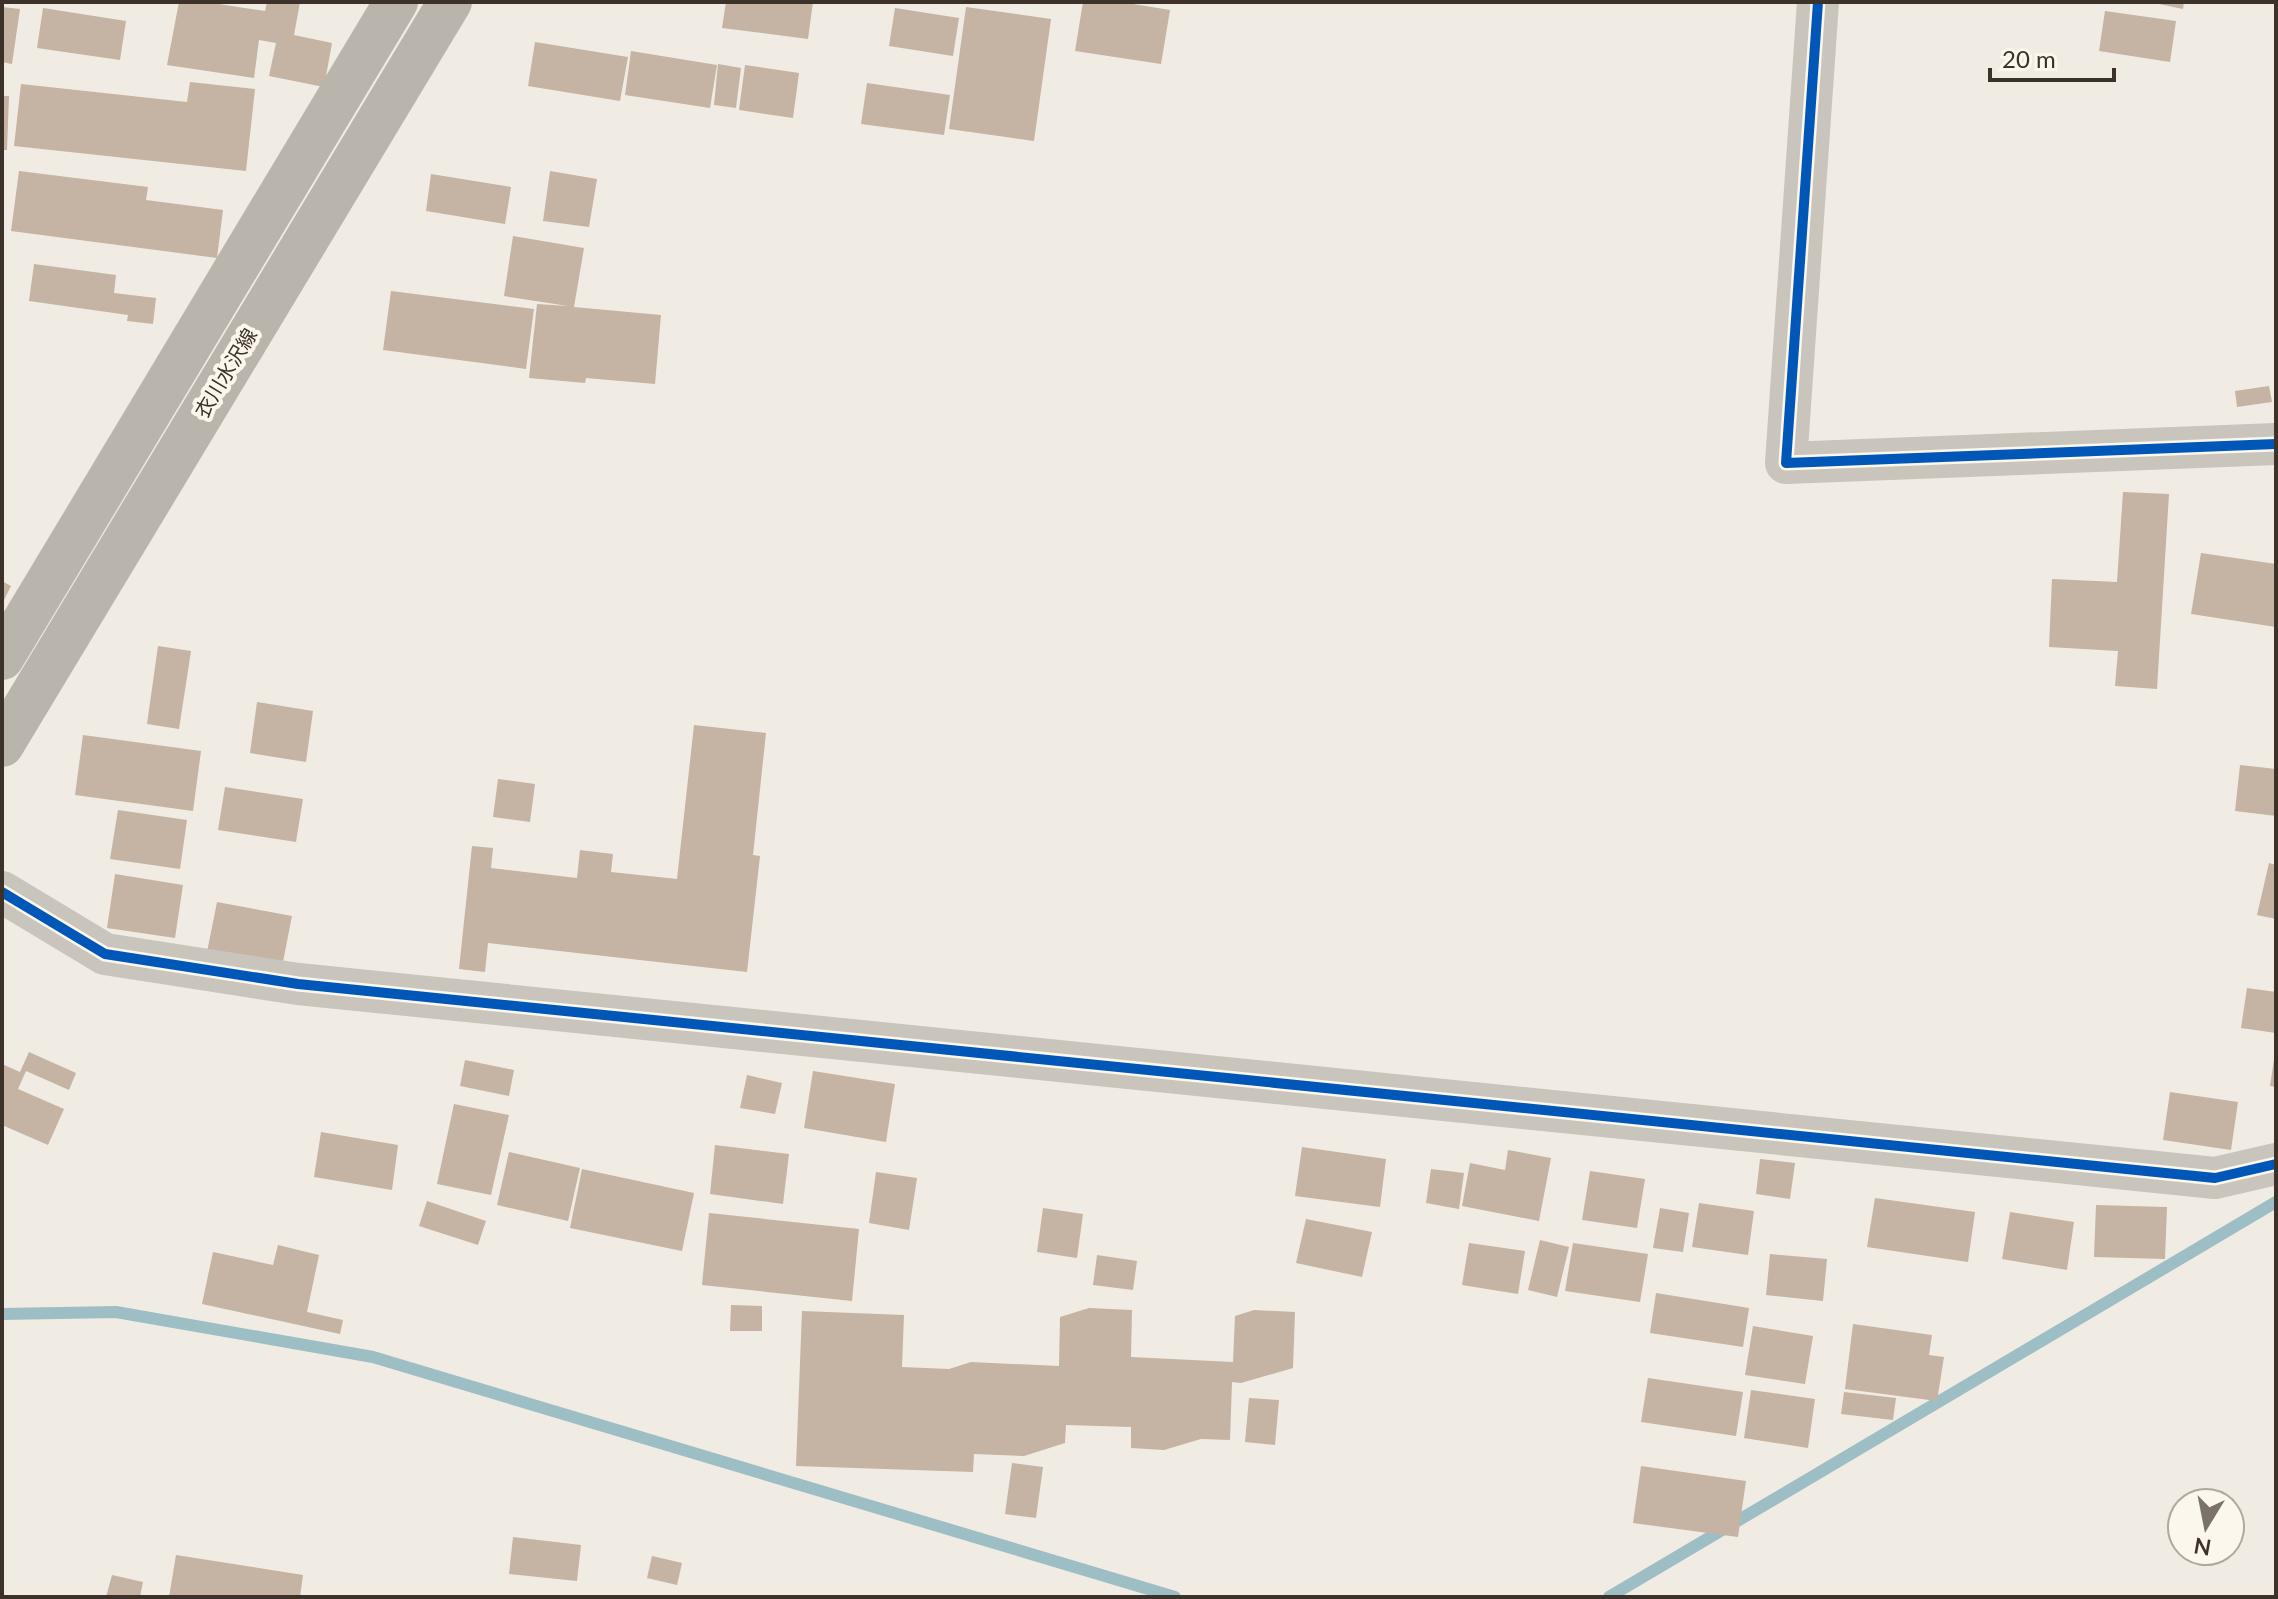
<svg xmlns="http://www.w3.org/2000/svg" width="2278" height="1599" viewBox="0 0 2278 1599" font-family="Lato,'Noto Sans JP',sans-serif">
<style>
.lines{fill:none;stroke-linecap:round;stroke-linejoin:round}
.stream{stroke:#9dbec4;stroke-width:12}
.building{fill:#c5b3a3}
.minor{stroke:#c9c4bc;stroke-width:42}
.secondary{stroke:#bab5ac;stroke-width:44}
.cycleway-casing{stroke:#fcf7ec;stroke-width:15}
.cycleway{stroke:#0057b8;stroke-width:10}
.labels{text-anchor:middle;stroke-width:8;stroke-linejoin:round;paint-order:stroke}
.street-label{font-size:20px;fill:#3c3229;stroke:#fcf7ec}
</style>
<rect width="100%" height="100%" fill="#f0ece3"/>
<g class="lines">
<g class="stream">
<polyline points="2,1314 116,1312 373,1357 1175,1597"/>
<polyline points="1609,1597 2276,1202"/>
</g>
</g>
<g class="building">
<polygon points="179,2 206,2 265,11 267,2 300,2 294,35 332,43 324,87 269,76 276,43 259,40 254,78 167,65"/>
<polygon points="726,2 813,2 808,39 722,28"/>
<polygon points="1083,2 1121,2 1170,10 1161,64 1075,51"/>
<polygon points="2149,2 2184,2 2183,9"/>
<polygon points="2,7 20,9 12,64 2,62"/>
<polygon points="966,7 1051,19 1034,141 949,129"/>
<polygon points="43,8 126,21 120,60 37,48"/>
<polygon points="895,8 959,18 953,56 889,46"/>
<polygon points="2105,11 2176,21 2170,62 2099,51"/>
<polygon points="535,42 628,57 620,101 528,86"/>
<polygon points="631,51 717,65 710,108 625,95"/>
<polygon points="718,64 741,68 736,108 714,105"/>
<polygon points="745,65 799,73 793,118 739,110"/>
<polygon points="190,82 255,89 246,171 14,146 21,84 187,102"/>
<polygon points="867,83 950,95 944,135 861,124"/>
<polygon points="2,96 9,96 7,150 2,150"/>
<polygon points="19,171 148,187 146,200 223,210 217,258 11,231"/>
<polygon points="550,171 597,179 589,227 543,221"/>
<polygon points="431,174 511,187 505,224 426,211"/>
<polygon points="513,236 584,248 574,307 661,315 655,384 586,378 585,383 529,378 537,304 568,306 504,296"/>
<polygon points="34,264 116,275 114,293 156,298 153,324 127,321 128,315 29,301"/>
<polygon points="391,291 534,309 526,369 383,350"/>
<polygon points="2269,386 2272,402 2237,407 2235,391"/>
<polygon points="2123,492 2169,494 2157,689 2115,686 2118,651 2049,647 2052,579 2117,582"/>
<polygon points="2201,553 2276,564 2276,627 2191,614"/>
<polygon points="2,581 11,586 2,604"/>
<polygon points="158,646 191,651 179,729 147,724"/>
<polygon points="257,702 313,711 306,762 250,753"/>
<polygon points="694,725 766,733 753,855 760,856 747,972 488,943 485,972 459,969 472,846 493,848 491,868 577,878 580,850 613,854 611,872 677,879"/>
<polygon points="83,735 201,751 193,811 75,795"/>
<polygon points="2240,765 2276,769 2276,816 2235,811"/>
<polygon points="498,779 535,784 530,822 493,817"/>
<polygon points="225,787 303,799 296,842 218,830"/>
<polygon points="118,810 187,820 180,869 110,859"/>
<polygon points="2269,863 2276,865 2276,919 2257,915"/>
<polygon points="115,874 183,885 175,938 107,928"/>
<polygon points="217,902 292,916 281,972 206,957"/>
<polygon points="2247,988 2276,992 2276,1033 2241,1028"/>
<polygon points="29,1052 76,1073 69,1090 26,1071 18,1089 64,1109 48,1145 2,1125 2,1064 20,1072"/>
<polygon points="2274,1059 2276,1059 2276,1087 2270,1086"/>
<polygon points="465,1060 514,1070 509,1096 460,1086"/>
<polygon points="813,1071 895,1084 886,1142 804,1128"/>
<polygon points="747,1075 782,1083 775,1114 740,1108"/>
<polygon points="2170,1092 2238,1102 2231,1150 2163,1140"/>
<polygon points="454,1104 509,1115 491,1195 437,1184"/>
<polygon points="321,1132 398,1145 392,1190 314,1177"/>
<polygon points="715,1145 789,1154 783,1204 710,1194"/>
<polygon points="1302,1147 1386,1159 1380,1207 1295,1196"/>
<polygon points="1508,1150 1551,1158 1539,1221 1462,1206 1470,1163 1505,1170"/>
<polygon points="509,1152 580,1168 568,1221 497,1205"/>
<polygon points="1760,1159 1795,1163 1790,1199 1756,1194"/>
<polygon points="582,1169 694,1193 682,1251 570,1228"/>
<polygon points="1431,1169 1464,1173 1459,1209 1426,1203"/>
<polygon points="1590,1171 1645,1179 1637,1228 1582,1220"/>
<polygon points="876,1172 917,1178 909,1230 869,1223"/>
<polygon points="1875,1198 1975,1212 1968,1262 1867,1247"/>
<polygon points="427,1201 486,1221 478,1245 419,1226"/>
<polygon points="1699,1203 1754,1211 1748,1255 1692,1247"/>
<polygon points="2096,1205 2167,1207 2165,1259 2094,1257"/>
<polygon points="1043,1208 1083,1214 1077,1258 1037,1252"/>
<polygon points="1660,1208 1689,1213 1683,1252 1653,1248"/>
<polygon points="2010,1212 2074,1222 2067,1270 2002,1259"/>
<polygon points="709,1213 859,1229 852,1301 702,1285"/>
<polygon points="1306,1219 1372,1232 1362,1277 1296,1263"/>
<polygon points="1540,1240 1569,1247 1557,1297 1528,1290"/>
<polygon points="1469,1243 1525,1251 1518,1294 1462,1285"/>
<polygon points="1573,1243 1648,1254 1640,1302 1565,1291"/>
<polygon points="278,1245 319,1255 307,1312 343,1320 340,1334 202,1304 213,1252 273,1265"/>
<polygon points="1770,1254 1827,1259 1823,1301 1766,1295"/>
<polygon points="1097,1255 1137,1261 1133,1290 1093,1285"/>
<polygon points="1656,1293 1749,1308 1743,1347 1650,1333"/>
<polygon points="731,1305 762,1306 762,1331 730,1331"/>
<polygon points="1089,1308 1132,1310 1131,1357 1233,1362 1235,1316 1254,1310 1295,1312 1293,1368 1241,1383 1232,1382 1230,1440 1201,1439 1164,1450 1131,1448 1131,1427 1066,1425 1065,1443 1024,1456 974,1454 973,1472 796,1466 802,1311 904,1315 902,1367 949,1369 971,1362 1059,1366 1060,1317"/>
<polygon points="1853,1324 1932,1335 1929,1355 1944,1357 1937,1401 1845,1389"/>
<polygon points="1753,1326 1813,1336 1805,1384 1745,1375"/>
<polygon points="1648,1378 1743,1392 1736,1436 1641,1422"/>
<polygon points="1751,1390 1815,1399 1808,1448 1744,1438"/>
<polygon points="1844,1392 1896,1398 1893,1420 1841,1414"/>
<polygon points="1249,1398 1279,1400 1275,1445 1245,1442"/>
<polygon points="1012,1463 1043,1467 1036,1518 1005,1514"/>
<polygon points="1641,1466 1746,1481 1738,1537 1633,1523"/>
<polygon points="513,1537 581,1545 577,1581 509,1574"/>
<polygon points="176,1555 303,1575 300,1597 169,1597"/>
<polygon points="652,1556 682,1563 677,1585 647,1578"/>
<polygon points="112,1575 143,1582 140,1597 106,1597"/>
</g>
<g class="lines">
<g class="minor">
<polyline points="1818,2 1786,463 2276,444"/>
<polyline points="2,892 105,954 298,984 2215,1178 2276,1164"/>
</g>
<g class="secondary">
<polyline points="2,658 396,2"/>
<polyline points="2,745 450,2"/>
</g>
<defs>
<g id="cycleway">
<polyline points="1818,2 1786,463 2276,444"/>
<polyline points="2,892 105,954 298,984 2215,1178 2276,1164"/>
</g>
</defs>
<use href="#cycleway" class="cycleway-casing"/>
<use href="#cycleway" class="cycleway"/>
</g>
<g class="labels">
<g class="street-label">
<text transform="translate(226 373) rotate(-59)" y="7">衣川水沢線</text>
</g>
</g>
<rect width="2278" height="1599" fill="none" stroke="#3c3229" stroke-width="8"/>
<g transform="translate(2206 1527) rotate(190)"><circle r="38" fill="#fcf7ec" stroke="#afa89e" stroke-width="2"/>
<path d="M0-6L14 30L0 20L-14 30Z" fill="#7b736a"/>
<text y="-12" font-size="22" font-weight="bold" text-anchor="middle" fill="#3c3229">N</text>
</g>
<path d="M1990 68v12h124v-12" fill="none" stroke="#3c3229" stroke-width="4"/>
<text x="2002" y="68" font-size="24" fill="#3c3229" stroke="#fcf7ec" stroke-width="6" paint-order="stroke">20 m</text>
</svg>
